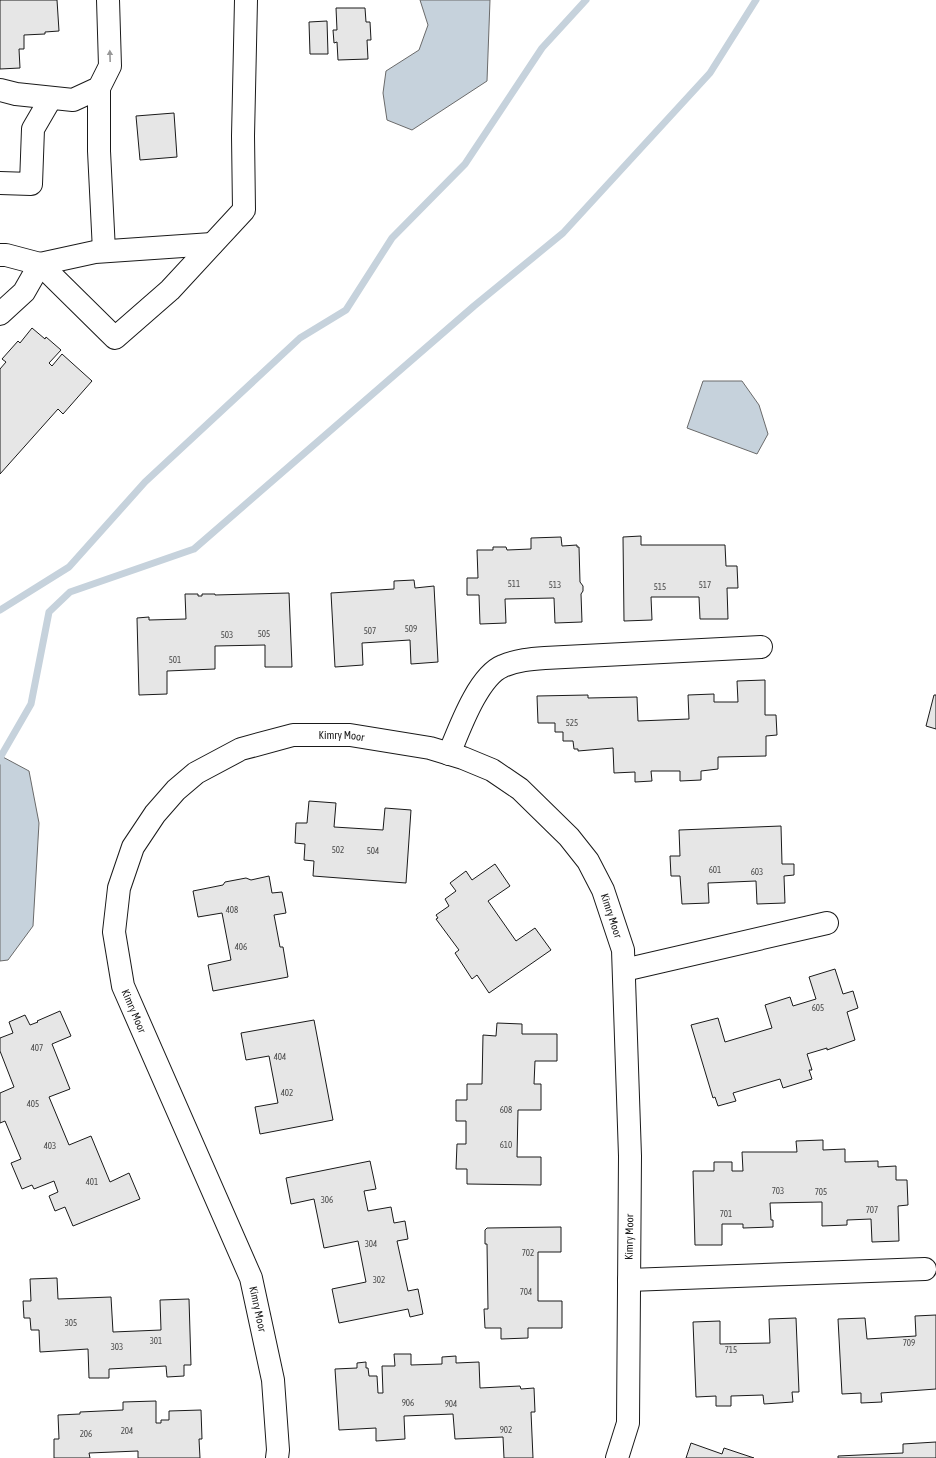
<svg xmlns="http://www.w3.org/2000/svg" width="936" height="1458" viewBox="0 0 936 1458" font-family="'Asap Condensed',sans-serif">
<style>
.water{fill:#c6d2dc;stroke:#6a6a6a}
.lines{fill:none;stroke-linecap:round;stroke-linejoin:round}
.stream{stroke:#c6d2dc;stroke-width:7}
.building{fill:#e6e6e6;stroke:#1a1a1a}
.minor-casing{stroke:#1a1a1a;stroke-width:24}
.minor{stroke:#fff;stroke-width:22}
.oneway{fill:#989898}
.labels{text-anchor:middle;stroke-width:3;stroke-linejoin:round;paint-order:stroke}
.number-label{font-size:9px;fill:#4d4d4d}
.street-label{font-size:11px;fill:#1a1a1a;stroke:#fff}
</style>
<rect width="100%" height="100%" fill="#fff"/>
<g class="water">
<polygon points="420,0 490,0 487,81 412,130 387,120 383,93 386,71 419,50 428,25"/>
<polygon points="703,381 742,381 759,405 768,434 757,454 687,428"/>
<polygon points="1,756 29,771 39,823 33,926 8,960 0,961 0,757"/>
</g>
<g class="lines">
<g class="stream">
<polyline points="0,610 69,567 145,482 300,338 346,310 392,238 465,164 542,48 586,0"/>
<polyline points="0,761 1,756 31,704 49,612 70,592 194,549 474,306 563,233 710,73 756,0"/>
</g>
</g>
<g class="building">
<polygon points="0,0 57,0 59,31 45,32 45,34 24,35 24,49 19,49 20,68 0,69"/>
<polygon points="336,8 365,8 366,22 370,22 371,40 367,40 368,59 338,60 337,42 334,43 333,30 337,30"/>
<polygon points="327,21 328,54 310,54 309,22"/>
<polygon points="174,113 177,157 140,160 136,116"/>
<polygon points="32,328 45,339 46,337 61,350 49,363 52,366 62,354 92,381 63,414 58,409 0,474 0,369 6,362 2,359 18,341 20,343"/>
<polygon points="641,536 641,545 725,545 726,566 737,566 738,588 727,588 728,619 700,619 699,597 651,597 652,620 624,621 623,537"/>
<polygon points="561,537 562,546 577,545 577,547 579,547 580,582 583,586 583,591 581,594 582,622 555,623 554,598 505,599 506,623 480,624 479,595 467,595 467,578 478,578 477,550 493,550 493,547 506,547 507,550 531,549 531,538"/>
<polygon points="414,580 415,588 434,586 438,662 411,664 410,640 362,643 363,665 335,667 331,593 394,589 394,581"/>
<polygon points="289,593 292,667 265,667 265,645 215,646 215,669 167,671 167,694 139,695 137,618 149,617 149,620 186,619 185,594 198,594 198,596 202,596 202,594 215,594 215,595"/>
<polygon points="765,680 765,715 776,715 777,735 766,736 766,756 718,757 718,769 701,771 701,780 680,781 680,771 651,771 652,781 635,782 635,772 614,773 613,748 578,751 578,749 574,749 573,741 563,741 563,732 555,732 555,723 538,723 537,696 588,695 588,698 637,697 638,721 689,719 688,695 714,694 714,702 738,702 737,681"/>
<polygon points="934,695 936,695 936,729 926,726"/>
<polygon points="309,801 336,803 334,827 383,830 385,808 411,810 406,883 313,876 314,861 304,860 305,844 295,843 296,823 307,823"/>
<polygon points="781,826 782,864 794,864 794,875 784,876 785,903 757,904 756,881 708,883 709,903 682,904 680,876 671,876 670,856 680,856 679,830"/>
<polygon points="495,864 510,886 488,901 516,941 535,928 551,950 489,993 477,975 472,979 455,953 459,950 436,919 438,918 436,915 449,906 445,899 456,891 450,883 466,871 472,880"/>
<polygon points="269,876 272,893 282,892 286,913 274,915 280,947 283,947 288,977 213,991 208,965 231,960 222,913 198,917 193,891 223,885 225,882 246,878 251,880"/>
<polygon points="835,969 843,994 853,991 858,1008 847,1012 855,1040 827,1050 827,1048 807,1054 812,1070 809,1070 812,1079 783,1088 780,1079 733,1093 736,1101 718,1106 715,1097 713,1098 691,1025 718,1018 725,1042 772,1028 765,1005 790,997 793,1006 816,999 809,977"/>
<polygon points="60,1011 71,1036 52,1044 70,1089 49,1097 69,1145 91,1136 110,1182 129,1173 140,1199 73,1226 65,1207 55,1211 49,1196 58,1192 54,1181 34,1189 32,1185 22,1189 11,1163 21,1159 5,1121 0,1123 0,1093 14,1087 0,1051 0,1038 13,1033 9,1022 25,1015 30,1025 38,1022 37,1021"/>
<polygon points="314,1020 333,1120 260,1134 255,1107 278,1103 269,1056 246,1060 241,1033"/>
<polygon points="497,1023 522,1024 522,1034 557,1034 557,1061 535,1061 534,1084 541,1084 541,1110 518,1110 517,1157 541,1157 541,1185 467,1184 467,1169 456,1169 457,1144 466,1144 466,1121 456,1121 456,1100 467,1100 467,1084 482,1084 483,1035 496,1036"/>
<polygon points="823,1140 823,1150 845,1149 845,1162 878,1161 878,1167 896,1166 896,1180 907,1180 908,1205 898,1206 899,1241 872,1242 871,1219 847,1220 847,1225 822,1226 822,1202 770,1203 771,1220 773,1220 773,1227 743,1228 743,1224 722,1224 722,1245 695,1245 693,1171 714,1171 714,1162 732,1162 732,1171 743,1171 742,1152 797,1152 796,1141"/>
<polygon points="370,1161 376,1189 364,1191 368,1211 391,1207 394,1223 405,1221 408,1239 397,1241 408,1291 418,1289 423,1314 410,1317 408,1309 339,1323 332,1289 366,1282 358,1241 324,1248 314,1199 291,1204 286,1178"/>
<polygon points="561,1227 561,1252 538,1252 538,1301 562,1301 562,1328 528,1328 528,1338 501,1339 501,1328 485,1328 484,1309 488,1309 487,1244 485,1244 485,1230 487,1228"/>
<polygon points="57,1278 58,1299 111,1297 113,1332 161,1330 160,1300 189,1299 191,1365 184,1365 184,1376 167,1377 166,1366 109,1369 109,1378 89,1378 88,1349 40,1352 39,1330 31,1330 30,1318 24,1318 23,1301 31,1301 30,1279"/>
<polygon points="936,1315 936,1389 881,1393 882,1402 861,1403 861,1393 842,1394 838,1319 865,1318 867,1339 916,1336 915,1316"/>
<polygon points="796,1318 799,1392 792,1392 793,1402 764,1404 763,1395 731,1396 731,1406 716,1406 716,1396 696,1397 693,1322 720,1321 720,1344 770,1343 769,1319"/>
<polygon points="394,1354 411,1354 411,1365 442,1364 442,1357 456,1356 456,1363 479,1362 480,1388 520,1386 521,1389 534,1388 535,1412 531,1412 533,1458 504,1458 503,1437 455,1439 453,1414 404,1416 405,1439 376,1441 376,1428 339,1430 335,1369 357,1368 357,1363 366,1362 366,1368 368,1368 369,1376 377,1376 378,1393 383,1393 382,1366 395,1366"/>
<polygon points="156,1401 156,1423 161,1423 161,1420 169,1420 169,1411 201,1410 202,1439 199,1439 200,1458 138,1458 138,1451 89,1453 90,1458 54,1458 54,1439 59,1439 58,1415 80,1414 80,1412 123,1410 123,1402"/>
<polygon points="936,1442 936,1458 838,1458 838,1456 903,1453 903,1444"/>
<polygon points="691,1443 722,1454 724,1448 754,1458 686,1458"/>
</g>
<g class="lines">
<defs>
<g id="minor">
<polyline points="99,88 99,151 104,251"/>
<polyline points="0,90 16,94 73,100 99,88 110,66 108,0"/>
<polyline points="0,183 31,184 33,129 51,98"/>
<polyline points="0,255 6,255 40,264 115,338 170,290 244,210 243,136 246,0"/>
<polyline points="0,314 24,292 40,264 95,252 212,244"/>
<path d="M449,754c10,-24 29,-78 54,-88 14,-6 28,-7 42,-8l216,-11"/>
<polyline points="624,970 827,923"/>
<polyline points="629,1280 925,1269"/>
<path id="s1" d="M277,1458l1,-8 -5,-70 -22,-102 -128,-292 -9,-54 5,-44 14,-41 22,-33 21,-24 20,-17 45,-24 52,-14h57l80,13 33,10 29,12 28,19 49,48 19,24 15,29 20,60 7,206 -2,267 -11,35"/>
</g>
</defs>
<use href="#minor" class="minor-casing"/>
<use href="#minor" class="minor"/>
</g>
<defs><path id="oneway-solid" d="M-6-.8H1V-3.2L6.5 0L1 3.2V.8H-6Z"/></defs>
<use class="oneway" href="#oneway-solid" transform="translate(110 56) rotate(-92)"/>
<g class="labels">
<g class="number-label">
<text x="514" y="587">511</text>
<text x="555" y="588">513</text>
<text x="705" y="588">517</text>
<text x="660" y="590">515</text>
<text x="411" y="632">509</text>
<text x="370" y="634">507</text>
<text x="264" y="637">505</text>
<text x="227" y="638">503</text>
<text x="175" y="663">501</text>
<text x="572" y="726">525</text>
<text x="338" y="853">502</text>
<text x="373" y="854">504</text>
<text x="715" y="873">601</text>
<text x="757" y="875">603</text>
<text x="232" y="913">408</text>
<text x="241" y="950">406</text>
<text x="818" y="1011">605</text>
<text x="37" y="1051">407</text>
<text x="280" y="1060">404</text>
<text x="287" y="1096">402</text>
<text x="33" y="1107">405</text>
<text x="506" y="1113">608</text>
<text x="506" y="1148">610</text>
<text x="50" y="1149">403</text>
<text x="92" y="1185">401</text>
<text x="778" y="1194">703</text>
<text x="821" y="1195">705</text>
<text x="327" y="1203">306</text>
<text x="872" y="1213">707</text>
<text x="726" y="1217">701</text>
<text x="371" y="1247">304</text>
<text x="528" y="1256">702</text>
<text x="379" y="1283">302</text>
<text x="526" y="1295">704</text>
<text x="71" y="1326">305</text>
<text x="156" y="1344">301</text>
<text x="909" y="1346">709</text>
<text x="117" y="1350">303</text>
<text x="731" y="1353">715</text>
<text x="408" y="1406">906</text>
<text x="451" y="1407">904</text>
<text x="506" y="1433">902</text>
<text x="127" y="1434">204</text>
<text x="86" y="1437">206</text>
</g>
<g class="street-label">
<text dy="4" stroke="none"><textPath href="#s1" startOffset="895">Kimry Moor</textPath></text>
<text dy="4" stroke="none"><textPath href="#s1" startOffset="1243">Kimry Moor</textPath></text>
<text transform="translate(134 1011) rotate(67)" y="4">Kimry Moor</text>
<text transform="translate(629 1237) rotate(-89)" y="4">Kimry Moor</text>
<text transform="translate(258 1309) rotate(78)" y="4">Kimry Moor</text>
</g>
</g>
</svg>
